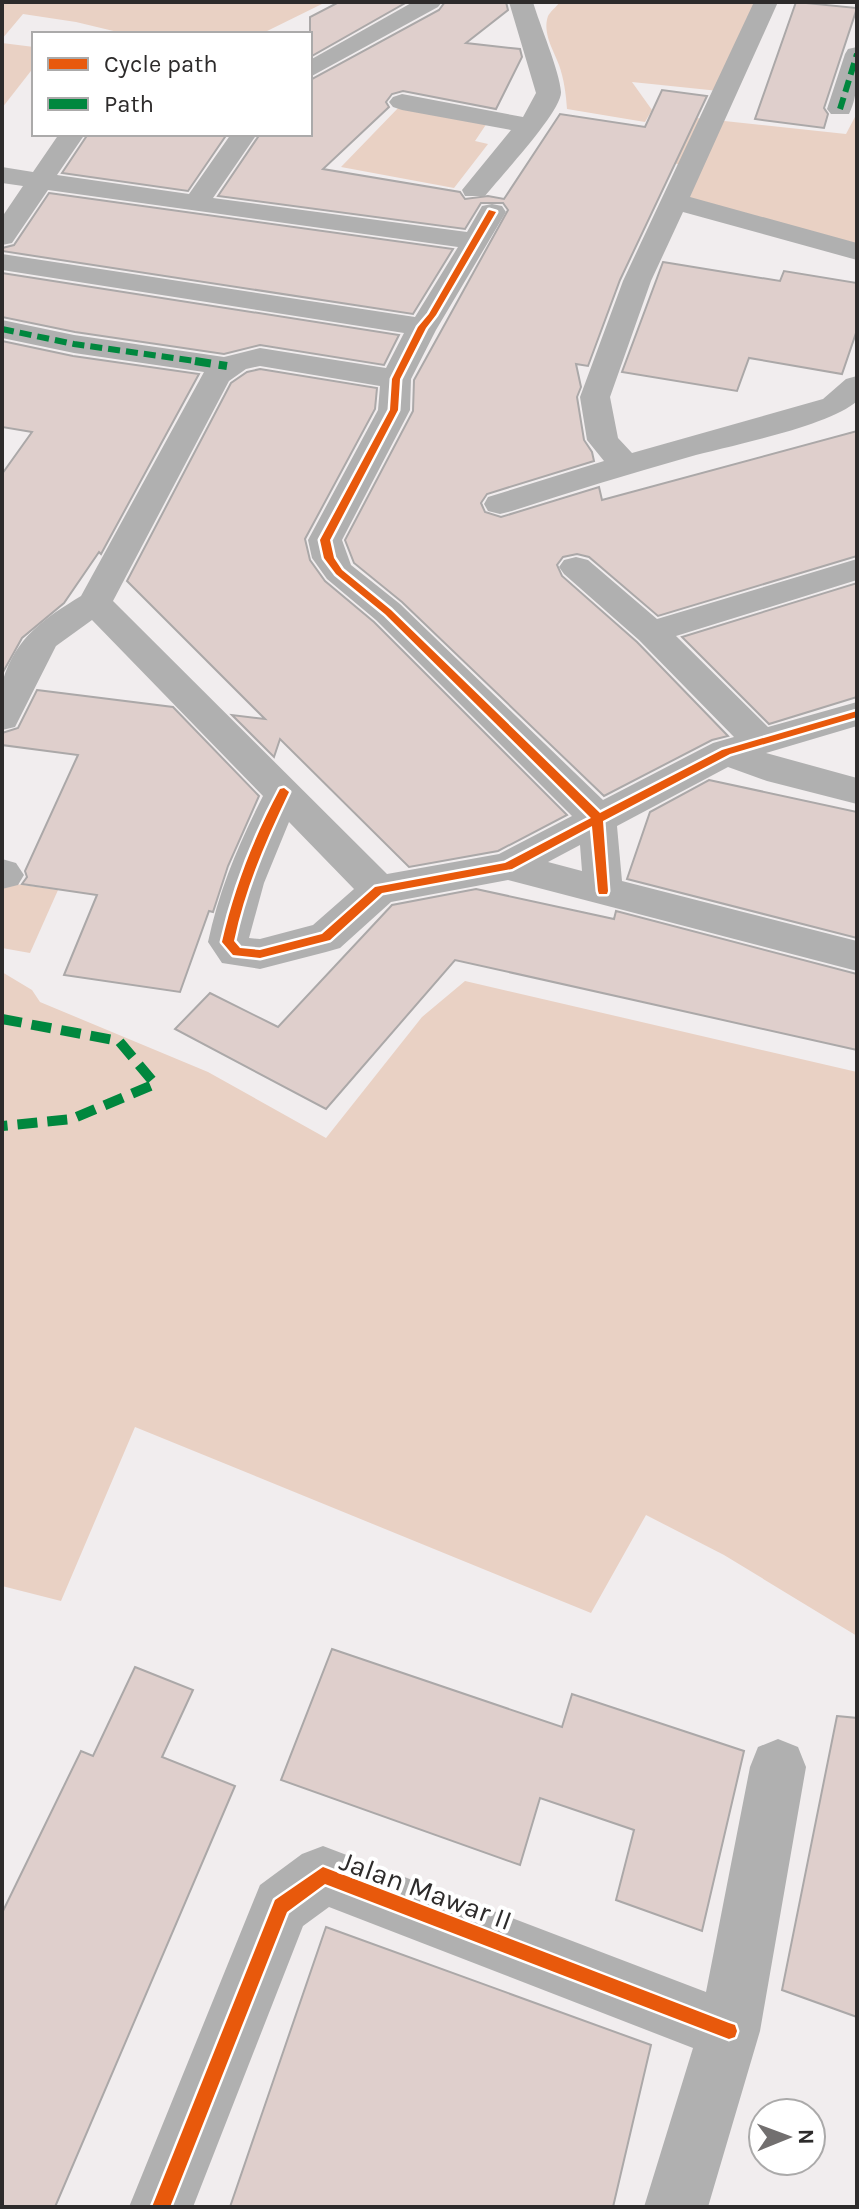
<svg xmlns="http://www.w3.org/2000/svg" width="859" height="2209" viewBox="0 0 859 2209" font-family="Karla,sans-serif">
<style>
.green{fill:#e9d1c4}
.building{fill:#dfcfcc;stroke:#aba8a8;stroke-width:2}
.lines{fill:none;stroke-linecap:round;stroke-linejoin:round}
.minor{fill:#b0b0b0;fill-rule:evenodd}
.quiet-far2{stroke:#00873e;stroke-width:6;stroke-dasharray:12 6;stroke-linecap:butt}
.quiet-far1{stroke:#00873e;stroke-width:8;stroke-dasharray:16 8;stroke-linecap:butt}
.quiet{stroke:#00873e;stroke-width:10;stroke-dasharray:20 10;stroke-linecap:butt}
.cycleway-casing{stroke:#fff;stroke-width:5}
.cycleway{fill:#e8590c;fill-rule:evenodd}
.labels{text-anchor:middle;stroke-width:8;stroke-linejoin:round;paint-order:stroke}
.near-street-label{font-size:28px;fill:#2d2b2b;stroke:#fff}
</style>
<rect width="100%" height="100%" fill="#f1edee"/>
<g class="green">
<polygon points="2,2 326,2 261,34 126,34 76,22 23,14 2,39"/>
<path d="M560,2h199l-40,89 -87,-9 20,28 -7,12 -78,-13c-1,-15 -3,-30 -8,-44 -5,-14 -17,-32 -11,-49 2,-4 9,-10 12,-14z"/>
<polygon points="2,43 34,47 34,67 2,108"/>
<polygon points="401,105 487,123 475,141 488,144 454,188 341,167"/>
<polygon points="857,113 857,252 685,203 686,167 674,163 659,114 846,134"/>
<polygon points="2,882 58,890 30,953 2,948"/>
<polygon points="2,972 32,990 40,1002 208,1072 326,1138 422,1017 465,981 857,1072 857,1636 724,1555 646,1515 591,1613 135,1427 61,1601 2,1586"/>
</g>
<g class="building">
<polygon points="339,2 407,2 310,57 310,17"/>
<polygon points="445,2 506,2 508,10 466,43 520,49 522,57 496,109 403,91 392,94 386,102 389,107 323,169 460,192 465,199 488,196 504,199 560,114 645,127 662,90 707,96 620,280 588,366 576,364 581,387 577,397 584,440 592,452 594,461 487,494 481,503 485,512 501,517 599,487 602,500 857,431 857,556 658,616 589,557 577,554 563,557 557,565 562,576 637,642 728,736 712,740 604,796 402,602 354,563 345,540 413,411 414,380 508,210 503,203 481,203 465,229 218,196 260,134 310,134 310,80 439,10"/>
<polygon points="796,2 857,8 824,108 828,114 824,128 755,119"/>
<polygon points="88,134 227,134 188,191 62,173"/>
<polygon points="49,193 453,249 413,314 2,251 2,248 14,245"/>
<polygon points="663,262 780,281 784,271 857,283 857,330 842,374 749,358 737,391 622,372"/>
<polygon points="2,273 399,335 384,365 260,345 224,354 75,332 2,317"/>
<polygon points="2,341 73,356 199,374 101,554 99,552 64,603 22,638 2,674 2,474 32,432 2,427"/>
<polygon points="260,369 377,388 375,409 305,539 310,560 325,581 374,622 567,815 498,851 409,867 280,739 274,757 232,715 265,719 127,581 231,383 247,372"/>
<polygon points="857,583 857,697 769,724 682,637"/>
<polygon points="37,690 173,707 259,796 228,866 213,912 209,911 180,992 64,975 97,895 22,884 27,877 25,871 78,755 2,745 2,733 18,728"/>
<polygon points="709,780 857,812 857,938 627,879 650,812"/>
<polygon points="476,889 614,919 616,911 857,974 857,1050 455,960 326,1109 175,1029 210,993 278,1027 392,905"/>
<polygon points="332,1649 562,1727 572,1694 744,1751 702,1931 616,1900 634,1830 540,1798 520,1865 281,1780"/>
<polygon points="135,1667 193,1690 162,1757 235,1786 55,2207 2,2207 2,1913 81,1751 93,1756"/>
<polygon points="837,1716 857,1718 857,2017 782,1990"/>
<polygon points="326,1927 651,2045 613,2207 230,2207"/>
</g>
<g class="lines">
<g class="minor">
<polygon points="413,2 442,2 438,7 310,77 310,60"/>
<path d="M509,2h24c6,21 27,70 28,90 1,19 -61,85 -76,104h-20l-3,-6 49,-60 -109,-20 -9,-3 -4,-5 4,-5 9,-3 121,23 13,-24z"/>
<path d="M754,2h24l-88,195 167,46v17l-174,-48 -32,69 -41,116 8,41 14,15 191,-54 23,-20 11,-3v25c-27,25 -128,45 -168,56 -60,17 -119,35 -177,54l-12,3 -12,-3 -4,-7 4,-7 116,-36 -17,-21 -7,-43 43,-116z"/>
<path d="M857,47c0,22 2,48 -8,67h-18l-4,-5 18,-55 3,-5z"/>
<path d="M59,134h26l-28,41 132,19 42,-60h26l-44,64 254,34 15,-26 10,-2 10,2 4,6 -70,118 -25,49 -1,31 -68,130 9,25 49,39 203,196 110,-57 21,-6 -95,-97 -75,-66 -5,-7 5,-7 12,-3 12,3 69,59 200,-60v21l-181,56 92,91 89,-25v24l-91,27 91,25v26l-90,-23 -39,-14 -111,59 5,55 235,60v30l-349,-91 -117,22 -51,46 -14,4 -66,17 -38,-6 -14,-21c11,-52 31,-99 55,-146l-171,-176 -36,26 -41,81 -13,3c0,-15 -2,-36 1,-50 13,-43 42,-62 78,-84l123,-224 -130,-19 -72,-15v-18l72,15 150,22 36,-9 126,20 18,-35 -402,-63v-16l413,63 43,-70 -410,-57 -36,53 -10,2v-28l21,-31 -21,-3v-16l31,5zM260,366l120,20 -2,24 -70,130 4,18 15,21 49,41 196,196 -73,38 -112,20 -274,-273 116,-220 17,-12zM289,822l65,67 -41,36 -53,14 -11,-1 15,-55zM580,845l2,26 -34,-9z"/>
<polygon points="2,859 16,863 24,875 18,885 2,889"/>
<polygon points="778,1739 798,1747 806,1767 760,2031 708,2207 644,2207 693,2048 329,1907 303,1926 193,2207 129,2207 260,1885 302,1854 323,1846 706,1992 750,1767 758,1747"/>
</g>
<g class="quiet-far2">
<polyline points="840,109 857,54"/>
<polyline points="2,329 74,344 209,363"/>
</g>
<polyline class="quiet-far1" points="195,361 227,366"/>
<polyline class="quiet" points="2,1019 119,1041 155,1084 72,1119 2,1126"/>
<defs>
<g id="cycleway">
<path d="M489,210l7,2 -60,103 -10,13 -26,51 -2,31 -68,130 4,18 8,12 49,40 209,203 122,-63 135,-39v6l-127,37 -127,67 5,70 -1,3h-8l-1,-3 -6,-65 -80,43 -130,24 -52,47 -70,18 -27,-3 -11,-13c12,-53 32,-105 58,-153l4,-1 5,4c-23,48 -44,96 -55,149l6,7 20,2 62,-16 53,-47 130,-24 86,-45 -206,-204 -49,-40 -12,-16 -4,-18 70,-130 2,-31 26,-52 11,-13z"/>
<polygon points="323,1867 729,2023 735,2025 737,2031 735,2037 729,2039 325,1884 287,1912 170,2207 152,2207 275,1900"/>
</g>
</defs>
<use href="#cycleway" class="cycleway-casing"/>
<use href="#cycleway" class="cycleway"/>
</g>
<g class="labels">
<g class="near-street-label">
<text transform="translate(426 1890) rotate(20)" y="10">Jalan Mawar II</text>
</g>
</g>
<rect width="859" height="2209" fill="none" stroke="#2d2b2b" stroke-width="8"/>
<rect x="32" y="32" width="280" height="104" fill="#ffffff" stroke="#abaaaa" stroke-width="2"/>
<rect x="48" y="58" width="40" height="12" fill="#e8590c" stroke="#abaaaa" stroke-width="2"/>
<text x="104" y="72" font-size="24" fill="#2d2b2b">Cycle path</text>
<rect x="48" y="98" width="40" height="12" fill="#00873e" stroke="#abaaaa" stroke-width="2"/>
<text x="104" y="112" font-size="24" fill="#2d2b2b">Path</text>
<g transform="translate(787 2137) rotate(89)"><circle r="38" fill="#ffffff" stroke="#abaaaa" stroke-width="2"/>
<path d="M0-6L14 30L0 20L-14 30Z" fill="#726f6f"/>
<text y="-12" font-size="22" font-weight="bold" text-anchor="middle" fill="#2d2b2b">N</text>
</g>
</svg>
